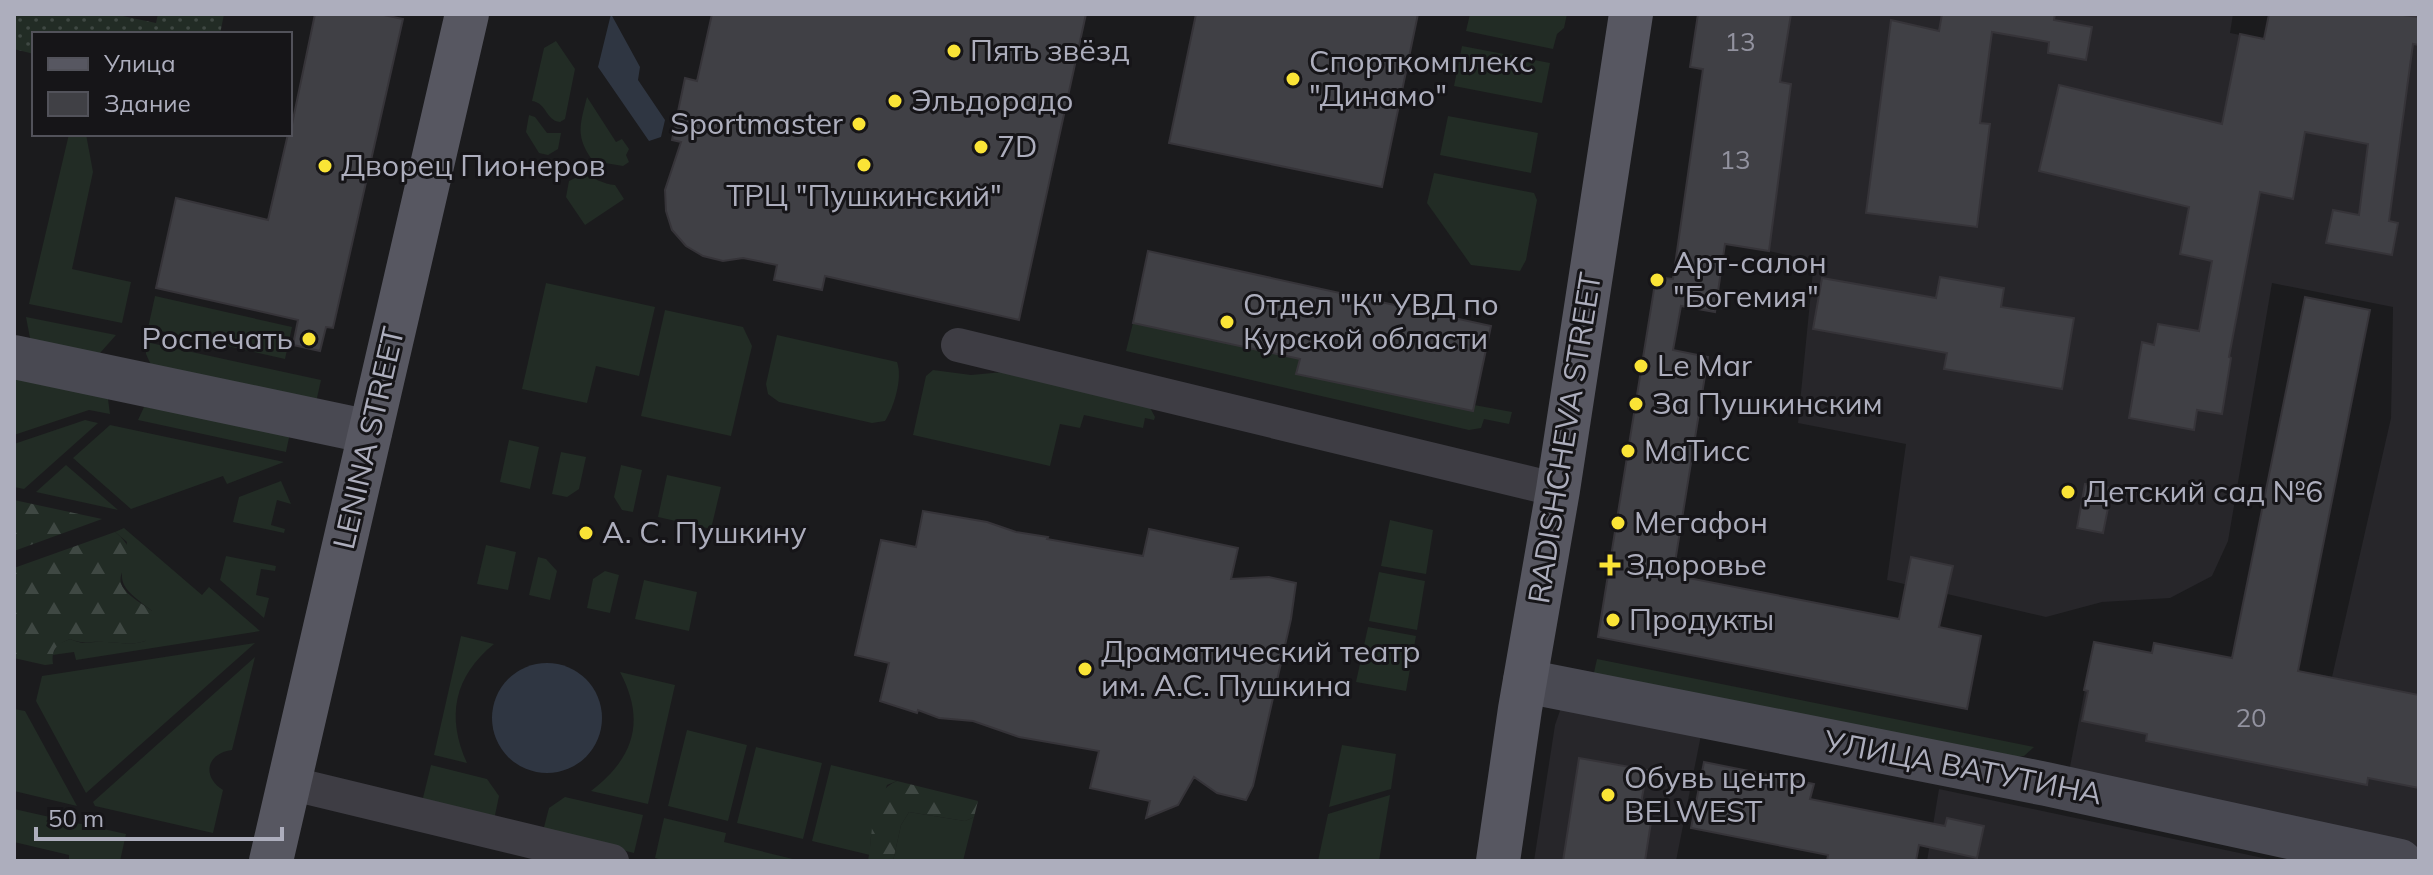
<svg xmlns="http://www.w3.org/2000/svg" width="2433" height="875" viewBox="0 0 2433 875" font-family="Mulish,sans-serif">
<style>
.built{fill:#27262a}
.grass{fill:#222c25}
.forest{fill:url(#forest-firs)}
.garden{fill:url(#garden-dots)}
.water{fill:#2f3642}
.building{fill:#404045;stroke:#363439;stroke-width:2}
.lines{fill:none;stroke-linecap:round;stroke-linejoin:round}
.street{stroke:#3e3d44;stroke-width:34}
.secondary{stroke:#494952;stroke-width:44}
.primary{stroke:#575761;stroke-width:44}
.poi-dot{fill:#fae436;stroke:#161518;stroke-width:3}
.labels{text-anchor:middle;stroke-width:6;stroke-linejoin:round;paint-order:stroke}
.number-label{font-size:26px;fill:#92929f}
.poi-label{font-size:30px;fill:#adaebd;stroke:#161518;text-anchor:start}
.street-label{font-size:30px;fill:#adaebd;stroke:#161518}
</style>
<defs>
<pattern id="forest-firs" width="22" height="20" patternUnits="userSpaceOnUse" patternTransform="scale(2)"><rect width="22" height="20" fill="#222c25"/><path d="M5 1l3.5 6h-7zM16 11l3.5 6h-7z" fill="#3f4843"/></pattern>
<pattern id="garden-dots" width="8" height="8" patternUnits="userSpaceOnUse" patternTransform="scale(2)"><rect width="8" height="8" fill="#222c25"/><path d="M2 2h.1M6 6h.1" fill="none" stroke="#3f4843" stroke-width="1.8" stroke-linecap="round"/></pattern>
</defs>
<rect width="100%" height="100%" fill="#1b1b1d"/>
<g class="built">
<polygon points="1698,14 2233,14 2230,33 2294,45 2369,14 2419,14 2419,851 2088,780 2069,772 2094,642 2151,653 2154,643 2332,677 2391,418 2393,307 2272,283 2228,541 2212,576 2170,598 2102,602 2046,617 1887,580 1906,444 1798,423 1814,261 1769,251 1679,236 1703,71 1690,67"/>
<polygon points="1562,705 1702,730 1676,861 1534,861 1555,725"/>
<polygon points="1939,789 2277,861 1927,861"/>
</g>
<g class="grass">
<polygon points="1470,14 1567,14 1564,28 1557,34 1553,49 1466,31"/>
<path d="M556,41l19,28 -10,50 -5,3c-14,-1 -13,-19 -28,-21l12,-53z"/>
<polygon points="1462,46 1550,63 1542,103 1454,86"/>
<path d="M587,97l29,45 6,-3 7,10 -3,6 3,7 -6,4 -30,-5c-18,-25 -13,-36 -6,-64z"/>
<polygon points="529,115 535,117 547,133 561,133 558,149 548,155 539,153 526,132"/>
<polygon points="1448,116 1538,133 1531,173 1440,155"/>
<polygon points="69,134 86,134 93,172 72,269 131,282 122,323 29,304"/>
<polygon points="1434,173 1534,193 1537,200 1526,260 1520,271 1471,265 1427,203"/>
<path d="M581,175c13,1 22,10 34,10l9,14 -39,26 -19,-28 3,-16z"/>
<polygon points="546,283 655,307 639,376 596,366 587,403 522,389"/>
<polygon points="155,296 292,327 285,359 148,328"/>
<polygon points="665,310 743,327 752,346 731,436 641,416"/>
<polygon points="26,317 116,335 100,353 38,347 30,338"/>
<polygon points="1133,323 1281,355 1304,336 1297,373 1473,411 1474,405 1512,412 1509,424 1484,419 1481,428 1469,430 1126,351"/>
<path d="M777,335l120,27c6,16 -3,45 -12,59l-13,2 -93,-21 -11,-8 -2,-10z"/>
<polygon points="146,342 321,380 315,407 151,365 146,354"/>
<polygon points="14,370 108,399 110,414 89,410 14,435"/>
<polygon points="933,370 971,375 1014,371 1148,404 1155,417 1154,420 1145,418 1143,428 1084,415 1080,428 1060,424 1050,466 913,435 926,376"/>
<polygon points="144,407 291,428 286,452 138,420"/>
<polygon points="85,420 98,423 24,489 14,487 14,444"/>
<polygon points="110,425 284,462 227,484 223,476 131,509 73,458"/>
<polygon points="509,440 539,447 530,489 500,482"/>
<polygon points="561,452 586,457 579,489 567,497 552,494"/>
<polygon points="66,465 118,510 36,492"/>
<polygon points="621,465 642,470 633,512 622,510 614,497"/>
<polygon points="667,475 721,487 711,529 658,517"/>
<polygon points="281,481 291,504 277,500 271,525 285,529 284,533 233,522 239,497"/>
<polygon points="1390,520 1433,530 1426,574 1381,566"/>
<path d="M124,528l78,67 7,-8 51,44 -184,29 -2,-8 -22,3 6,-11 12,-5c16,7 18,2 34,3 16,0 25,4 41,-1l7,-30c-36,-28 -33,-26 -25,-69l-12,-10z"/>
<polygon points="486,545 516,552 508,590 477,584"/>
<polygon points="226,556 276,566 275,571 261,569 256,595 269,598 264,618 220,580"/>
<polygon points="538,557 546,559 557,571 550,600 529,595"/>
<polygon points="605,571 619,575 610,613 587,608 593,579"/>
<polygon points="1379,572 1425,581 1417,630 1369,621"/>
<polygon points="644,580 697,592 689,631 635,619"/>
<polygon points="1368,627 1416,636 1406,691 1356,682"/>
<path d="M461,636l33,8c-40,32 -48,73 -27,119l-33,-8z"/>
<polygon points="255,643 86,793 36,701 42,676"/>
<path d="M255,657l-23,93c-25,3 -31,26 -9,40l-10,43 -118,-27 -2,-4z"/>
<polygon points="1597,659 2034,747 2024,756 1999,759 1593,677"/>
<path d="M620,672l55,13 -27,119 -57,-13c43,-33 55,-70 29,-119z"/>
<polygon points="14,709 25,711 77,806 14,791"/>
<polygon points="687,730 747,745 728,821 668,806"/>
<polygon points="1342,745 1396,754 1391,789 1329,807"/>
<polygon points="756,747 822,763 803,839 737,823"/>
<polygon points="431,765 487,779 499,796 494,820 422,802"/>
<polygon points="831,765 897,781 887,785 871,837 870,855 812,841"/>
<polygon points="1390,795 1379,861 1318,861 1328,814"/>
<polygon points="565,797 643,815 634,853 543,831 549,808"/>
<polygon points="14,809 126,834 120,861 72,861 69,860 69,855 14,842"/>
<polygon points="909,812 965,821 974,817 963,861 893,861 901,825"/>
<polygon points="664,818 726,833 724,842 801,861 665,861 655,858"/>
</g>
<g class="forest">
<polygon points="14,500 102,519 14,551"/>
<path d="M115,532c34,27 -7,37 10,58 6,8 19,15 27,21l2,14 -9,16c-16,5 -25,1 -41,1 -16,-1 -18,3 -34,-3 -13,5 -19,10 -17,25l-8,1 -31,-7v-90z"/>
<path d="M897,781l81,20 -4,16 -9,4 -56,-9 -8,13 -8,36h-25c6,-26 0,-69 29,-80z"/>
</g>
<polygon class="garden" points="14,14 113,14 156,23 158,14 180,16 181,14 224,14 220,34 34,34 34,54 14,49"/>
<g class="water">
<polygon points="611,14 640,67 638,80 665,120 661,137 649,141 598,67"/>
<circle cx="547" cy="718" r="55"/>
</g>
<g class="building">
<polygon points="315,14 379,14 403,19 333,328 326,327 320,351 293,345 298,320 156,288 176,198 268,220 288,134 290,134"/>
<polygon points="712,14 1086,14 1019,320 825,276 822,290 774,280 777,265 743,258 723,261 703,256 686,246 672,230 666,211 665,190 681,142 672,140 685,78 697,81"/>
<polygon points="1196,14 1418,14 1382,187 1169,143"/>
<polygon points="1698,14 1791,14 1780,82 1791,84 1769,251 1725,244 1715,312 1681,306 1673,350 1708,357 1673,575 1899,619 1911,557 1953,566 1939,627 1981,636 1967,709 1598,637 1656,277 1673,279 1703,69 1690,67"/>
<polygon points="1942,14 2055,14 2054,20 2092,27 2086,60 2048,53 2049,42 1992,32 1980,123 1990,124 1977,227 1866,213 1891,20 1939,31"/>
<polygon points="2269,14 2395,14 2419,17 2419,45 2413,44 2389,221 2398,223 2392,255 2326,243 2333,210 2359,215 2368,144 2305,132 2293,199 2260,192 2229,357 2231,358 2222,414 2197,410 2194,430 2129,418 2142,342 2154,345 2158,324 2199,331 2212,261 2180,254 2189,207 2039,171 2059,85 2222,124 2240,34 2264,39"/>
<polygon points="1148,251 1491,326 1473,411 1296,374 1300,359 1133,323"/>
<polygon points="1940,277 2004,288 2001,307 2074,318 2062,389 1944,369 1947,353 1813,329 1822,278 1936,298"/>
<polygon points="2305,297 2370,310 2298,671 2419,695 2419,788 2368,778 2367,785 2146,741 2147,734 2082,721 2088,691 2084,690 2094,642 2152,653 2154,643 2232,658"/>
<polygon points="2085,484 2112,488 2103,533 2077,528"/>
<polygon points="923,511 987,522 1016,532 1048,537 1047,539 1143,556 1149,529 1238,548 1231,579 1269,577 1296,583 1291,619 1253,786 1246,800 1217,793 1194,777 1178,805 1146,818 1150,801 1090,788 1099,751 1019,737 973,721 939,718 918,710 917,713 880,701 889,663 855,655 864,615 881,540 916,547"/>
<polygon points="1579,758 1647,770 1638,820 1651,822 1645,861 1563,861"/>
<polygon points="1704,762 1814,784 1810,799 1945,826 1947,818 1984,826 1977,858 1919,845 1916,861 1827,861 1828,855 1691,828"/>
</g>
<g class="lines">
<g class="street">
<polyline points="958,345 1558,490"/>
<polyline points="289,783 612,861"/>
</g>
<g class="secondary">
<polyline points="14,357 370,432"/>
<polyline points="1525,681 2046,784 2400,861"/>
</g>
<g class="primary">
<polyline points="271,861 467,14"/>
<polyline points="1498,861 1520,709 1558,490 1631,14"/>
</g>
</g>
<g class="poi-dot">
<circle cx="954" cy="51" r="8"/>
<circle cx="1293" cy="79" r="8"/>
<circle cx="895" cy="101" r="8"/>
<circle cx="859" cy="124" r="8"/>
<circle cx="981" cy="147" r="8"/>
<circle cx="864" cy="165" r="8"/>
<circle cx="325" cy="166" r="8"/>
<circle cx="1657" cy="280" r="8"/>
<circle cx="1227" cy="322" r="8"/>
<circle cx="309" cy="339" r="8"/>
<circle cx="1641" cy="366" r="8"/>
<circle cx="1636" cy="404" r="8"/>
<circle cx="1628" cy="451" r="8"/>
<circle cx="2068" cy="492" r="8"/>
<circle cx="1618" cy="523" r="8"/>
<circle cx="586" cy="533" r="8"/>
<path d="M1606 553h8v8h8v8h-8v8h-8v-8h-8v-8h8z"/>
<circle cx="1613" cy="620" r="8"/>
<circle cx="1085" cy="669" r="8"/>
<circle cx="1608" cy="795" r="8"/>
</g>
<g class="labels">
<g class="number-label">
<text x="1740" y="51">13</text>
<text x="1735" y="169">13</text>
<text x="2251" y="727">20</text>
</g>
<g class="poi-label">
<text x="970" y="61">Пять звёзд</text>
<text x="1309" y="72">Спорткомплекс<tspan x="1309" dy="34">"Динамо"</tspan></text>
<text x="911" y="111">Эльдорадо</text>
<text x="843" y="134" text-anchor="end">Sportmaster</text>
<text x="997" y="157">7D</text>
<text x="341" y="176">Дворец Пионеров</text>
<text x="864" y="206" text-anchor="middle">ТРЦ "Пушкинский"</text>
<text x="1673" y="273">Арт-салон<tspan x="1673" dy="34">"Богемия"</tspan></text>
<text x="1243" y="315">Отдел "К" УВД по<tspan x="1243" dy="34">Курской области</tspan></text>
<text x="293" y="349" text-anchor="end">Роспечать</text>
<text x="1657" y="376">Le Mar</text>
<text x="1652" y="414">За Пушкинским</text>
<text x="1644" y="461">МаТисс</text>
<text x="2084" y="502">Детский сад №6</text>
<text x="1634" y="533">Мегафон</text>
<text x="602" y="543">А. С. Пушкину</text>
<text x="1626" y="575">Здоровье</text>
<text x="1629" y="630">Продукты</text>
<text x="1101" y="662">Драматический театр<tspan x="1101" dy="34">им. А.С. Пушкина</tspan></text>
<text x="1624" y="788">Обувь центр<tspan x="1624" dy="34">BELWEST</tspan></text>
</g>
<g class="street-label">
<text transform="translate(369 438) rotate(-77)" y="10">LENINA STREET</text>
<text transform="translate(1565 438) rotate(-81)" y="10">RADISHCHEVA STREET</text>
<text transform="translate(1963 768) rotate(11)" y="10">УЛИЦА ВАТУТИНА</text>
</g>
</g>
<rect width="2433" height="875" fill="none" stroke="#adaebd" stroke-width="32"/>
<rect x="32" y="32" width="260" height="104" fill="#161518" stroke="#52525a" stroke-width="2"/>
<rect x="48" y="58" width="40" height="12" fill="#575761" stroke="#52525a" stroke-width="2"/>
<text x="104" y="72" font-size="24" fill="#adaebd">Улица</text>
<rect x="48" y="92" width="40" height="24" fill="#404045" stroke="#52525a" stroke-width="2"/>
<text x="104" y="112" font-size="24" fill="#adaebd">Здание</text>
<path d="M36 827v12h246v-12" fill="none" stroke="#adaebd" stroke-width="4"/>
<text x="48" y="827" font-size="24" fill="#adaebd" stroke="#161518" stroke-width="6" paint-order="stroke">50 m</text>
</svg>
